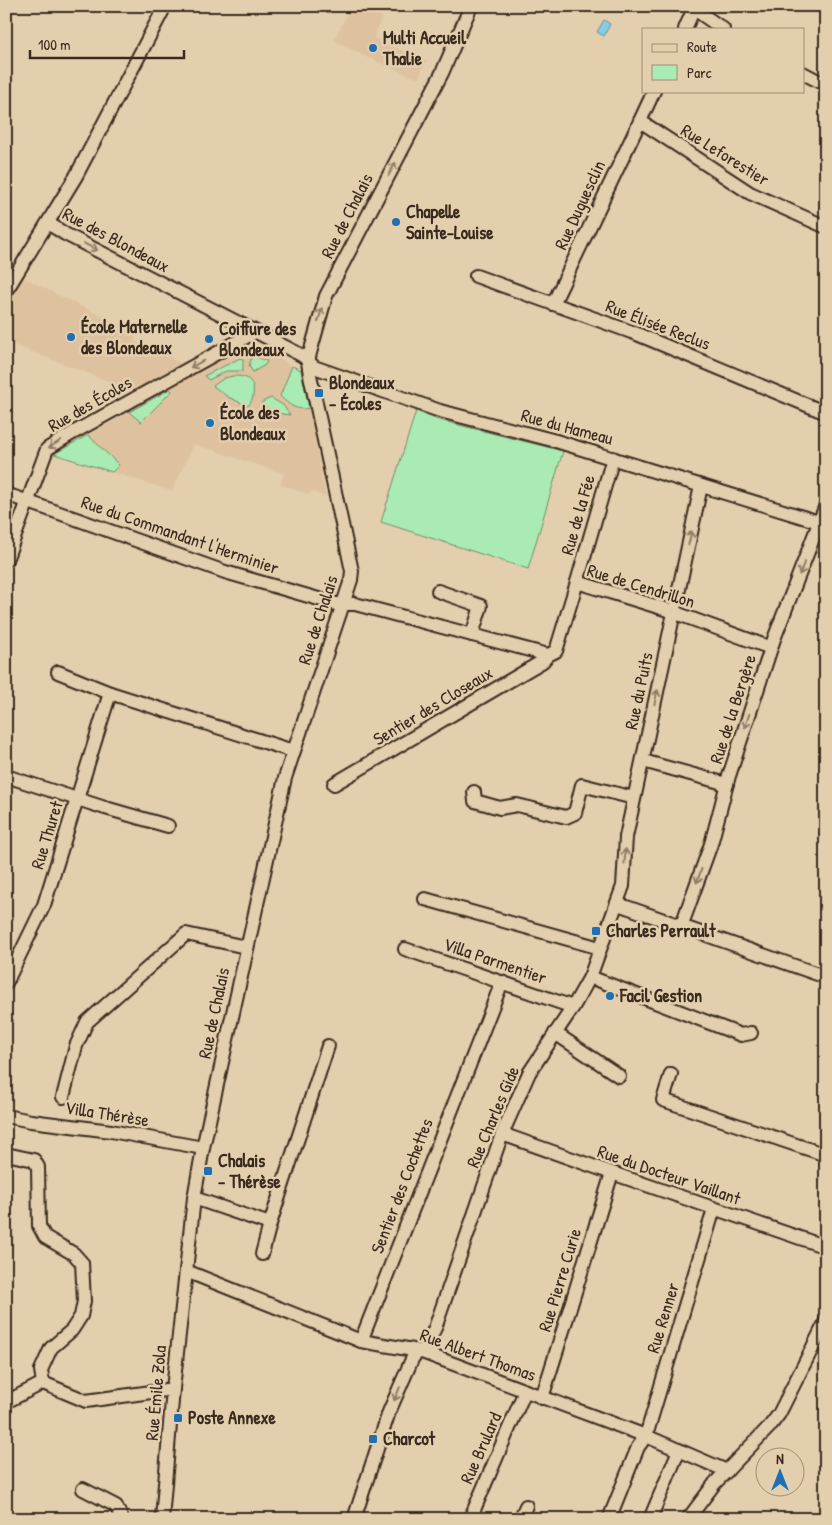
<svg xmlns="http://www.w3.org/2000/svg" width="832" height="1525" viewBox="0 0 832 1525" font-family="'Patrick Hand',sans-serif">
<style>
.built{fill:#dec2a0}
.green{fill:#aaebb4;stroke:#728a69}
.water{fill:#84cfe5;stroke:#678d95}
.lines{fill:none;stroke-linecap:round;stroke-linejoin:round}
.minor-casing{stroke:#3b2a1e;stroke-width:16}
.minor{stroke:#e3cfad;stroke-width:12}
.oneway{stroke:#8f7c66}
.poi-dot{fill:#1f6fb2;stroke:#e3cfad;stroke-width:2}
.labels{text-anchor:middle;stroke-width:5;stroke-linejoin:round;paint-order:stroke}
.poi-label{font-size:18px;font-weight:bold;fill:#3b2a1e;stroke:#e3cfad;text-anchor:start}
.street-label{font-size:18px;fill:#3b2a1e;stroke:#e3cfad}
</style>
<rect width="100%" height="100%" fill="#e3cfad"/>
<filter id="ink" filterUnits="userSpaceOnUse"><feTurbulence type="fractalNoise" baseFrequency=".02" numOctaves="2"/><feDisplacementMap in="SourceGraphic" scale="10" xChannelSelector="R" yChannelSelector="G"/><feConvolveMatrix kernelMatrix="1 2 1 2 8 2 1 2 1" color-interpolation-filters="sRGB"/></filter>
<g filter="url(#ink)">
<g class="built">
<polygon points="351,6 362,6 382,17 374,38 426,61 418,79 364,56 334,40"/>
<polygon points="23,277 137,334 134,341 181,363 134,391 6,342 6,304"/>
<polygon points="244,347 253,349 285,361 285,363 301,370 326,497 311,491 309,495 280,484 284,474 194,444 172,491 54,454"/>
</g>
<g class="green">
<polygon points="252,356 267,361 265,365 253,372 249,366"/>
<polygon points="240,358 243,359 243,371 226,371 209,380 204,376"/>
<path d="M292,366l9,4 8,38c-13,3 -20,-3 -29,-12z"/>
<path d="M233,376c5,0 12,0 16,4 7,5 5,21 -1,26l-20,-9 -15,-11 11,-8z"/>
<polygon points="170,389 172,391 141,422 129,412"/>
<polygon points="271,398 283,405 290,415 268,412 266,407 261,404 262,402"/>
<polygon points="416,411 435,419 563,451 528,569 381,522"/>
<polygon points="88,435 119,465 112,472 54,454"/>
</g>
<polygon class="water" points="604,20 610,24 604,36 597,32"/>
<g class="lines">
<defs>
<g id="minor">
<polyline points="690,6 723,29"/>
<polyline points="685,29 695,6"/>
<polyline points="803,73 826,85"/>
<polyline points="654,91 640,121 750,193 826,227"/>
<polyline points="48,223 65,234 303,356 314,367 440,411 556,441 819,522"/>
<polyline points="476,276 637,334 826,413"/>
<polyline points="6,291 76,176 162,12"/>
<polyline points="553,304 640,121"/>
<polyline points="6,494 225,572 336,604 355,604 548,655 556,651 577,582 665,609 771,648"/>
<polyline points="6,560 47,449 71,434 255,332"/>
<polyline points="577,582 613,458"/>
<polyline points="438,591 481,606 472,635"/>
<polyline points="58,672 110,693 293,751"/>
<polyline points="643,761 727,784"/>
<polyline points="6,776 102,807 168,826"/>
<polyline points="334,784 543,661 548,655"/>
<polyline points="474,792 475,801 500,808 517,805 566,817 575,813 582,785 634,798"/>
<polyline points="425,899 600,948"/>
<polyline points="618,904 826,977"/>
<polyline points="681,927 711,844 729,776 774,639 826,505"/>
<polyline points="405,949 573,1007"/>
<polyline points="590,977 741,1035 751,1033"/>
<polyline points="6,983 44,905 110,693"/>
<polyline points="555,1033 619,1076"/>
<polyline points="671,1074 663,1100 826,1155"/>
<polyline points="63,1097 76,1046 87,1022 186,934 246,947"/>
<polyline points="6,1116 31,1121 111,1131 203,1148"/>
<polyline points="502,1134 612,1173 826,1247"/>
<polyline points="6,1154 34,1160 38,1167 39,1226 45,1237 74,1254 82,1263 84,1301 81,1316 72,1330 51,1348 41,1370 43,1383"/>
<polyline points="194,1198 270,1224"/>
<polyline points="262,1254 270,1224 328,1046"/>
<polyline points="186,1271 361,1341 419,1351 646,1436 727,1471"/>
<polyline points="361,1341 502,982"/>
<polyline points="542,1398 612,1173"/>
<polyline points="6,1402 43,1383 86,1401 173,1389"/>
<polyline points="83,1489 116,1506 122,1519"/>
<polyline points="162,1519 173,1389 194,1198 203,1148 285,778 351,580 352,571 310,375 308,362 310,353 326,296 442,73 471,6"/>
<polyline points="354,1519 389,1412 413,1357 426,1346 435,1328 502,1134 529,1073 573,1007 590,977 623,886 626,837 701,486"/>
<polyline points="470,1519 525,1391"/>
<polyline points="520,1519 526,1506"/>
<polyline points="609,1519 638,1447 646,1436 714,1209"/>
<polyline points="650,1519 679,1450"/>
<polyline points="688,1519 715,1483 770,1426 779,1414 826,1321"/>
</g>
</defs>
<use href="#minor" class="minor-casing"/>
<use href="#minor" class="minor"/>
</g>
<defs><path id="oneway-shaft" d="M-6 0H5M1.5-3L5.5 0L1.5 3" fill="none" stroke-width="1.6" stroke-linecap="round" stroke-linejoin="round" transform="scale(1.25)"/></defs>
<g class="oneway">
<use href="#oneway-shaft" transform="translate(392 169) rotate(-62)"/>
<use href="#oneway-shaft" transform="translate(91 247) rotate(27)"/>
<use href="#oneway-shaft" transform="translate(320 315) rotate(-74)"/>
<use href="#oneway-shaft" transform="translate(197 364) rotate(151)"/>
<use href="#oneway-shaft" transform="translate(55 444) rotate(148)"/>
<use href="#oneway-shaft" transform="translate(690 538) rotate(-77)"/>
<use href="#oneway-shaft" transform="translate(802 568) rotate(111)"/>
<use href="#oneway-shaft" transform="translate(656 697) rotate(-78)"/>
<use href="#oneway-shaft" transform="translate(747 721) rotate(108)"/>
<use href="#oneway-shaft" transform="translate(625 856) rotate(-86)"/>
<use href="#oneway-shaft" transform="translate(699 876) rotate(110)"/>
<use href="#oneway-shaft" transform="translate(397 1394) rotate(113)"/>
</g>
</g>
<g class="poi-dot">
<circle cx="373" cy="48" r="5"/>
<circle cx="396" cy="222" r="5"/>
<circle cx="71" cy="337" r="5"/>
<circle cx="209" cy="339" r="5"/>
<rect x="314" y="388" width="10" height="10" rx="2.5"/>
<circle cx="210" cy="423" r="5"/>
<rect x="591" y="926" width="10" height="10" rx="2.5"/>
<circle cx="610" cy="996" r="5"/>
<rect x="203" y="1166" width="10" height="10" rx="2.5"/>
<rect x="173" y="1413" width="10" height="10" rx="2.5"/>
<rect x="368" y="1434" width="10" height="10" rx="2.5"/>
</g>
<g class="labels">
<g class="poi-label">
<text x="383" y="44">Multi Accueil<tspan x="383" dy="21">Thalie</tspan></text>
<text x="406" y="218">Chapelle<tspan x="406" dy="21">Sainte-Louise</tspan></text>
<text x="81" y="333">École Maternelle<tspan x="81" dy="21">des Blondeaux</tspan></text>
<text x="219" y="335">Coiffure des<tspan x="219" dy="21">Blondeaux</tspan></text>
<text x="329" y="389">Blondeaux<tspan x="329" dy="21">- Écoles</tspan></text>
<text x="220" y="419">École des<tspan x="220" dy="21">Blondeaux</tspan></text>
<text x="606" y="937">Charles Perrault</text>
<text x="620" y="1002">Facil Gestion</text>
<text x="218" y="1167">Chalais<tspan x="218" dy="21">- Thérèse</tspan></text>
<text x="188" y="1424">Poste Annexe</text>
<text x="383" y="1445">Charcot</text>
</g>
<g class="street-label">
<text transform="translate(725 155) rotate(32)" y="6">Rue Leforestier</text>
<text transform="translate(580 205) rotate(-65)" y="6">Rue Duguesclin</text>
<text transform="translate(347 216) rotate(-63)" y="6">Rue de Chalais</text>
<text transform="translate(116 240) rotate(28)" y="6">Rue des Blondeaux</text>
<text transform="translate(658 325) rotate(21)" y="6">Rue Élisée Reclus</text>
<text transform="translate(90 404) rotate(-30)" y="6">Rue des Écoles</text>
<text transform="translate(567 427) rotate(15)" y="6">Rue du Hameau</text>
<text transform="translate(578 515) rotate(-74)" y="6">Rue de la Fée</text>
<text transform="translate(180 535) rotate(19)" y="6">Rue du Commandant l'Herminier</text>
<text transform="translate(641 586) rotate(17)" y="6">Rue de Cendrillon</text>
<text transform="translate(318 620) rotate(-72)" y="6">Rue de Chalais</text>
<text transform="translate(639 691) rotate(-78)" y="6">Rue du Puits</text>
<text transform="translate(433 706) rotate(-31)" y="6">Sentier des Closeaux</text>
<text transform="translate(733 709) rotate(-72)" y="6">Rue de la Bergère</text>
<text transform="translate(47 835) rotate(-73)" y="6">Rue Thuret</text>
<text transform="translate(495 961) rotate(19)" y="6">Villa Parmentier</text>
<text transform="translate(214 1013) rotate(-78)" y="6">Rue de Chalais</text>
<text transform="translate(107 1114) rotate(9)" y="6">Villa Thérèse</text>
<text transform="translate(493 1117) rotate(-67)" y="6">Rue Charles Gide</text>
<text transform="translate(669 1175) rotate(19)" y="6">Rue du Docteur Vaillant</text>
<text transform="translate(402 1186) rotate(-69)" y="6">Sentier des Cochettes</text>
<text transform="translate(560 1280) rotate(-73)" y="6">Rue Pierre Curie</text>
<text transform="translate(663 1318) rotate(-73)" y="6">Rue Renner</text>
<text transform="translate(478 1355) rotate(20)" y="6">Rue Albert Thomas</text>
<text transform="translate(156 1393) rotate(-85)" y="6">Rue Émile Zola</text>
<text transform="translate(481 1448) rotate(-66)" y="6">Rue Brulard</text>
</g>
</g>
<rect width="832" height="1525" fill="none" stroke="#e3cfad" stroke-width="25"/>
<rect x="12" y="12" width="807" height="1500" fill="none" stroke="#3b2a1e" stroke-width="2" filter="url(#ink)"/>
<rect x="642" y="28" width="162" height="65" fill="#e3cfad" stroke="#a08d74"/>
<rect x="652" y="44" width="25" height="8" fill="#e3cfad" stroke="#a08d74"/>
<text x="687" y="52" font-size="15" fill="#3b2a1e">Route</text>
<rect x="652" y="65" width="25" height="15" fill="#aaebb4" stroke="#a08d74"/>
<text x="687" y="78" font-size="15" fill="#3b2a1e">Parc</text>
<g transform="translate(780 1472)"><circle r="24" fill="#e3cfad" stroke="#a08d74"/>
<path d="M0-4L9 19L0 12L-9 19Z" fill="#1f6fb2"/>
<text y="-8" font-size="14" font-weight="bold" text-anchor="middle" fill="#3b2a1e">N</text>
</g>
<path d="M30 50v8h154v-8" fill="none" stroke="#3b2a1e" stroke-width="2.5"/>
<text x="38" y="50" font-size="15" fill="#3b2a1e" stroke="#e3cfad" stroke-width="4" paint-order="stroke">100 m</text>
</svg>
